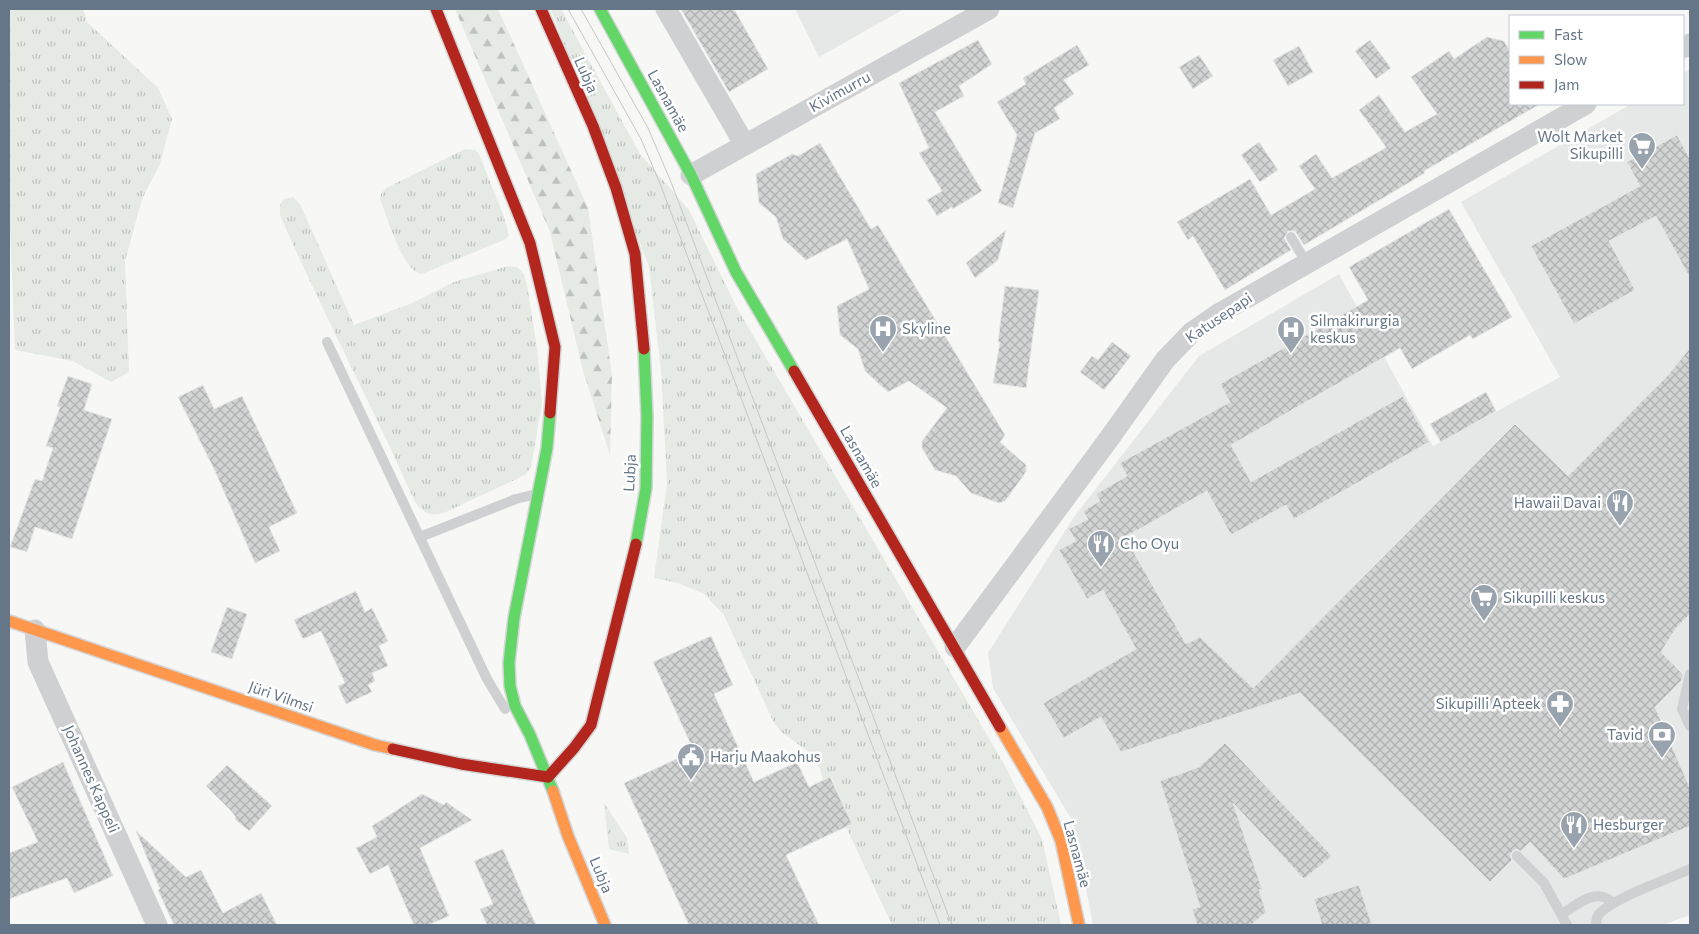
<svg xmlns="http://www.w3.org/2000/svg" width="1699" height="934" viewBox="0 0 1699 934" font-family="Commissioner,sans-serif">
<style>
.built{fill:#e6e7e7}
.grass{fill:url(#grass-tufts)}
.forest{fill:url(#forest-firs)}
.building{fill:url(#building-cross-hatch);stroke:#e6e6e6}
.lines{fill:none;stroke-linecap:round;stroke-linejoin:round}
.fast-casing{stroke:#d4d5d6;stroke-width:14}
.slow-casing{stroke:#d4d5d6;stroke-width:14}
.jam-casing{stroke:#d4d5d6;stroke-width:14}
.lane{stroke:#cfd0d1;stroke-width:10}
.street{stroke:#cfd0d1;stroke-width:21}
.fast{stroke:#63d668;stroke-width:11}
.slow{stroke:#ff974d;stroke-width:11}
.jam{stroke:#b3261e;stroke-width:11}
.tram{stroke:#c6c7c8;stroke-width:1}
.labels{text-anchor:middle;stroke-width:5;stroke-linejoin:round;paint-order:stroke}
.street-label{font-size:15px;fill:#657688;stroke:#fff}
.poi-label{font-size:15px;fill:#657688;stroke:#fff;text-anchor:start}
</style>
<defs>
<pattern id="grass-tufts" width="24" height="20" patternUnits="userSpaceOnUse" patternTransform="scale(1.25)"><rect width="24" height="20" fill="#e6eae4"/><path d="M3 7l-1-3M5 7V3M7 7l1-3M15 17l-1-3M17 17v-4M19 17l1-3" fill="none" stroke="#bec2bf"/></pattern>
<pattern id="forest-firs" width="22" height="20" patternUnits="userSpaceOnUse" patternTransform="scale(1.25)"><rect width="22" height="20" fill="#e6eae4"/><path d="M5 1l3.5 6h-7zM16 11l3.5 6h-7z" fill="#bec2bf"/></pattern>
<pattern id="building-cross-hatch" width="8" height="8" patternUnits="userSpaceOnUse" patternTransform="scale(1.25)"><rect width="8" height="8" fill="#d2d3d3"/><path d="M0 0l8 8M0 8l8-8" fill="none" stroke="#aeb0b1"/></pattern>
</defs>
<rect width="100%" height="100%" fill="#f7f7f6"/>
<g class="built">
<polygon points="795,9 904,9 819,57"/>
<polygon points="1690,69 1690,915 1663,925 1093,925 1073,822 993,688 988,653 1074,517 1199,356 1339,274 1433,446 1560,377 1461,202 1631,104 1683,104 1683,74"/>
</g>
<g class="grass">
<polygon points="9,9 83,9 87,22 158,88 172,119 160,164 142,199 125,261 129,372 111,382 73,361 15,350 9,201"/>
<polygon points="551,9 561,9 640,154 689,210 737,308 1004,764 1042,839 1061,925 892,925 846,827 852,824 831,777 823,780 820,769 809,752 780,731 773,721 724,615 704,594 678,583 654,578 667,483 661,371 649,267"/>
<path d="M465,149l10,1 4,4 24,60 6,21 -3,4 -84,35c-19,-1 -35,-58 -42,-75l1,-5 5,-6z"/>
<path d="M293,197l7,7 54,121 56,-21 44,-22 54,-16 9,1 7,7 3,11 10,63 5,55 -11,64 -6,8 -81,38c-15,3 -19,1 -29,-11 -43,-97 -93,-190 -135,-287v-11l4,-5z"/>
<polygon points="604,803 627,838 629,854 609,849"/>
</g>
<polygon class="forest" points="455,9 498,9 588,208 612,375 610,455 583,371 550,232"/>
<g class="building">
<polygon points="681,9 734,9 768,69 729,92"/>
<polygon points="1487,37 1504,41 1510,52 1510,104 1540,104 1424,171 1425,173 1304,245 1295,231 1288,231 1284,238 1291,250 1225,290 1193,236 1188,240 1177,222 1250,179 1271,215 1315,189 1299,166 1316,154 1332,178 1382,150 1386,147 1359,110 1379,95 1405,132 1437,114 1411,77 1449,51 1454,59"/>
<polygon points="978,40 992,64 959,86 964,96 935,112 982,191 953,209 952,207 937,216 927,200 942,191 919,153 929,148 899,83"/>
<polygon points="1370,40 1391,68 1376,79 1355,51"/>
<polygon points="1077,45 1089,65 1064,80 1074,94 1054,108 1060,119 1035,133 1013,208 998,203 1017,135 997,102 1026,84 1023,78"/>
<polygon points="1299,46 1313,72 1288,86 1273,60"/>
<polygon points="1199,55 1213,76 1193,89 1179,67"/>
<polygon points="1677,135 1690,159 1690,278 1656,216 1609,241 1635,290 1574,324 1531,246 1640,186 1627,162"/>
<polygon points="1259,142 1278,170 1260,182 1241,155"/>
<polygon points="820,143 871,229 878,225 1005,435 1000,442 1026,465 1026,472 1005,501 999,503 971,493 956,476 935,470 922,448 922,441 947,408 909,381 888,392 865,371 858,349 840,335 837,306 869,289 847,239 806,260 783,239 776,217 759,203 756,174 792,154 798,156"/>
<polygon points="1449,209 1512,317 1473,339 1470,335 1412,369 1400,348 1231,445 1251,482 1403,396 1429,442 1294,519 1286,505 1231,535 1207,491 1125,537 1186,644 1200,637 1253,688 1515,424 1568,476 1668,375 1690,348 1690,614 1676,628 1661,652 1683,674 1681,681 1655,707 1690,788 1690,826 1564,879 1530,842 1521,851 1516,849 1512,852 1510,855 1512,860 1490,882 1300,693 1121,752 1101,717 1064,738 1043,703 1136,649 1103,590 1087,599 1059,550 1076,541 1069,529 1088,519 1083,511 1100,501 1096,494 1127,476 1120,463 1230,402 1220,384 1368,300 1349,267"/>
<polygon points="1006,230 998,260 975,278 966,263"/>
<polygon points="1005,286 1039,290 1026,388 993,383 1000,342 998,342"/>
<polygon points="1112,342 1131,356 1104,390 1080,372 1092,356 1098,360"/>
<polygon points="68,376 92,384 84,410 112,419 72,539 35,527 27,552 10,547 35,479 42,481 53,448 46,446 60,407 57,406"/>
<polygon points="203,385 214,409 242,396 297,513 269,527 280,551 255,563 215,471 178,397"/>
<polygon points="1486,392 1496,411 1441,442 1430,424"/>
<polygon points="356,591 365,612 372,608 388,641 379,646 388,666 372,673 375,681 368,685 372,692 346,704 338,686 345,683 321,631 303,639 294,620"/>
<polygon points="227,607 247,614 232,659 211,652"/>
<polygon points="711,636 733,685 714,694 754,782 797,762 809,787 830,777 852,824 786,855 819,925 689,925 624,783 694,751 653,662"/>
<polygon points="1225,743 1332,856 1304,879 1233,803 1262,889 1259,890 1266,912 1251,925 1197,925 1192,909 1200,907 1160,781 1199,767"/>
<polygon points="63,762 113,876 74,893 67,878 9,899 9,853 38,842 12,787"/>
<polygon points="227,765 272,806 249,831 235,819 236,817 231,811 206,786"/>
<polygon points="422,794 444,805 446,802 472,820 420,848 449,916 428,925 414,925 388,865 370,874 356,848 377,837 372,826"/>
<polygon points="136,831 186,877 201,870 223,913 261,893 277,925 174,925 158,890 160,889"/>
<polygon points="503,849 526,903 536,925 487,925 480,909 493,904 474,861"/>
<polygon points="1359,885 1372,925 1322,925 1314,899"/>
</g>
<g class="lines">
<defs>
<g id="fast">
<polyline points="600,9 691,175 736,272 794,371"/>
<polyline points="550,413 547,448 514,618 509,663 510,686 515,706 530,735 553,791"/>
<polyline points="636,544 646,488 647,416 644,349"/>
</g>
<g id="slow">
<polyline points="9,621 375,745 393,749"/>
<polyline points="1000,727 1047,807 1061,841 1079,925"/>
<polyline points="553,791 568,836 605,925"/>
</g>
<g id="jam">
<polyline points="436,9 530,243 555,347 550,413"/>
<polyline points="541,9 593,126 616,188 635,254 644,349"/>
<polyline points="794,371 1000,727"/>
<polyline points="393,749 461,764 548,777"/>
<polyline points="548,777 574,748 591,725 636,544"/>
</g>
</defs>
<use href="#fast" class="fast-casing"/>
<use href="#slow" class="slow-casing"/>
<use href="#jam" class="jam-casing"/>
<g class="lane">
<polyline points="1291,237 1307,264"/>
<polyline points="327,342 487,679 505,709"/>
<polyline points="420,537 516,499 536,494"/>
<polyline points="1690,674 1682,709 1690,726"/>
<polyline points="1517,856 1544,883 1567,925"/>
<path d="M1562,914c15,-9 34,-28 51,-11"/>
<path d="M1596,925c0,-4 0,-7 3,-11 14,-16 70,-35 91,-45"/>
</g>
<g class="street">
<polyline points="666,9 745,145"/>
<polyline points="1683,48 1690,44"/>
<polyline points="691,175 989,9"/>
<polyline points="35,630 38,662 157,925"/>
<polyline points="955,647 1111,436 1165,360 1191,333 1220,313 1586,104"/>
</g>
<use href="#fast" class="fast"/>
<use href="#slow" class="slow"/>
<use href="#jam" class="jam"/>
<g class="tram">
<polyline points="568,9 641,139 661,186 940,925"/>
<polyline points="581,9 648,128 671,182 952,925"/>
</g>
</g>
<defs>
<symbol id="supermarket-pin" viewBox="-11 -11 22 30"><path d="M0 17L-7.5 6A9.5 9.5 0 1 1 7.5 6Z" fill="#98a3ae" stroke="#fff"/><path d="M-6-5.5h2.5l.6 2H6L4.5 2H-2.5L-4.4-4H-6ZM-1.5 3.2a1.3 1.3 0 1 0 .1 0ZM3 3.2a1.3 1.3 0 1 0 .1 0Z" fill="#fff"/></symbol>
<symbol id="hospital-pin" viewBox="-11 -11 22 30"><path d="M0 17L-7.5 6A9.5 9.5 0 1 1 7.5 6Z" fill="#98a3ae" stroke="#fff"/><path d="M-5-5h3v3.5h4V-5h3V5h-3V1.5h-4V5h-3Z" fill="#fff"/></symbol>
<symbol id="restaurant-pin" viewBox="-11 -11 22 30"><path d="M0 17L-7.5 6A9.5 9.5 0 1 1 7.5 6Z" fill="#98a3ae" stroke="#fff"/><path d="M-5-6h1v4h1v-4h1v4h1v-4h1v5L-1.5 .5V6h-2V.5L-5-1ZM5-6V6H3V1.5H1.5Q1.5-4 5-6Z" fill="#fff"/></symbol>
<symbol id="pharmacy-pin" viewBox="-11 -11 22 30"><path d="M0 17L-7.5 6A9.5 9.5 0 1 1 7.5 6Z" fill="#98a3ae" stroke="#fff"/><path d="M-2-6h4v4h4v4h-4v4h-4v-4h-4v-4h4Z" fill="#fff"/></symbol>
<symbol id="bank-pin" viewBox="-11 -11 22 30"><path d="M0 17L-7.5 6A9.5 9.5 0 1 1 7.5 6Z" fill="#98a3ae" stroke="#fff"/><path d="M-6-4H6V4H-6ZM0-2.3a2.3 2.3 0 1 0 0 4.6a2.3 2.3 0 1 0 0-4.6Z" fill="#fff"/></symbol>
<symbol id="civic-pin" viewBox="-11 -11 22 30"><path d="M0 17L-7.5 6A9.5 9.5 0 1 1 7.5 6Z" fill="#98a3ae" stroke="#fff"/><path d="M-.6-6.5H3V-4.5H.6V-3L4-1V1h2V6H-6V1h2V-1L-.6-3ZM-1.2 2.5V6h2.4V2.5Z" fill="#fff"/></symbol>
</defs>
<g fill-rule="evenodd">
<use href="#supermarket-pin" x="1626" y="130" width="32" height="43"/>
<use href="#hospital-pin" x="867" y="313" width="32" height="43"/>
<use href="#hospital-pin" x="1275" y="314" width="32" height="43"/>
<use href="#restaurant-pin" x="1604" y="487" width="32" height="43"/>
<use href="#restaurant-pin" x="1085" y="528" width="32" height="43"/>
<use href="#supermarket-pin" x="1468" y="582" width="32" height="43"/>
<use href="#pharmacy-pin" x="1544" y="688" width="32" height="43"/>
<use href="#bank-pin" x="1646" y="719" width="32" height="43"/>
<use href="#civic-pin" x="675" y="741" width="32" height="43"/>
<use href="#restaurant-pin" x="1558" y="809" width="32" height="43"/>
</g>
<g class="labels">
<g class="street-label">
<text transform="translate(586 75) rotate(66)" y="5">Lubja</text>
<text transform="translate(840 92) rotate(-29)" y="5">Kivimurru</text>
<text transform="translate(668 101) rotate(61)" y="5">Lasnamäe</text>
<text transform="translate(1219 318) rotate(-34)" y="5">Katusepapi</text>
<text transform="translate(861 457) rotate(60)" y="5">Lasnamäe</text>
<text transform="translate(630 473) rotate(-87)" y="5">Lubja</text>
<text transform="translate(281 697) rotate(19)" y="5">Jüri Vilmsi</text>
<text transform="translate(91 779) rotate(66)" y="5">Johannes Kappeli</text>
<text transform="translate(1077 854) rotate(75)" y="5">Lasnamäe</text>
<text transform="translate(601 875) rotate(68)" y="5">Lubja</text>
</g>
<g class="poi-label">
<text x="1623" y="142" text-anchor="end">Wolt Market<tspan x="1623" dy="17">Sikupilli</tspan></text>
<text x="1310" y="326">Silmakirurgia<tspan x="1310" dy="17">keskus</tspan></text>
<text x="902" y="334">Skyline</text>
<text x="1601" y="508" text-anchor="end">Hawaii Davai</text>
<text x="1120" y="549">Cho Oyu</text>
<text x="1503" y="603">Sikupilli keskus</text>
<text x="1541" y="709" text-anchor="end">Sikupilli Apteek</text>
<text x="1643" y="740" text-anchor="end">Tavid</text>
<text x="710" y="762">Harju Maakohus</text>
<text x="1593" y="830">Hesburger</text>
</g>
</g>
<rect width="1699" height="934" fill="none" stroke="#657688" stroke-width="20"/>
<rect x="1509" y="15" width="175" height="90" fill="#ffffff" stroke="#c1c8cf"/>
<rect x="1519" y="31" width="25" height="8" fill="#63d668" stroke="#c1c8cf"/>
<text x="1554" y="40" font-size="15" fill="#657688">Fast</text>
<rect x="1519" y="56" width="25" height="8" fill="#ff974d" stroke="#c1c8cf"/>
<text x="1554" y="65" font-size="15" fill="#657688">Slow</text>
<rect x="1519" y="81" width="25" height="8" fill="#b3261e" stroke="#c1c8cf"/>
<text x="1554" y="90" font-size="15" fill="#657688">Jam</text>
</svg>
